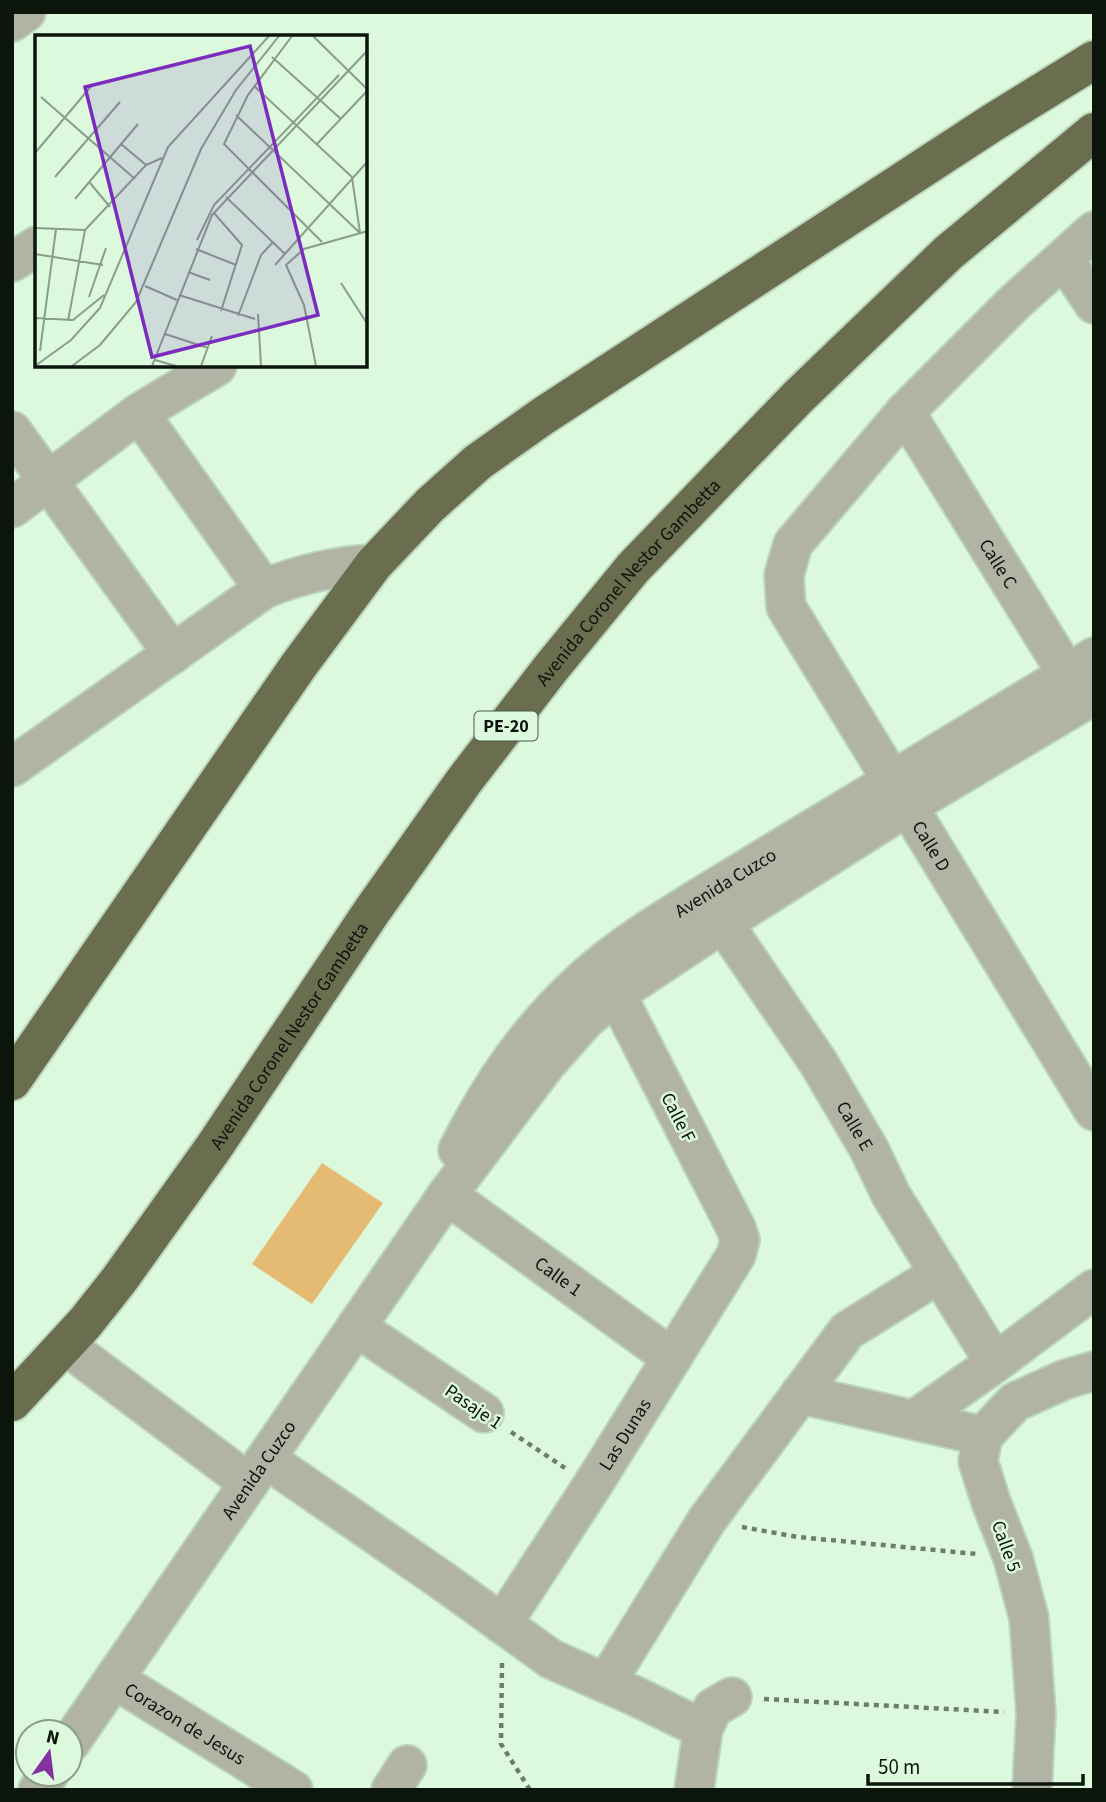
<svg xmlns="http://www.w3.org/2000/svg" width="1106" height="1802" viewBox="0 0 1106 1802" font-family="'Source Sans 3',sans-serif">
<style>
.park{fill:#e5bb73}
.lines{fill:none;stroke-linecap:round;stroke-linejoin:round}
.minor-casing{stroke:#bbd5bc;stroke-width:42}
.highway-casing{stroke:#bbd5bc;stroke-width:42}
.path{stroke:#6b7e6d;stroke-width:4.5;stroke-dasharray:5 5;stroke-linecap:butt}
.minor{stroke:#b1b3a4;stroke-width:38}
.highway{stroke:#6a6e4f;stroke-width:38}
.labels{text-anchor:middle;stroke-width:5;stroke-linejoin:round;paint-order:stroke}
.shield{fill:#dcf9de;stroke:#4a594b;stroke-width:2}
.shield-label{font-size:18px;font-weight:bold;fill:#0b150c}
.street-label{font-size:19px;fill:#0b150c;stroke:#dcf9de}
.inset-road{fill:none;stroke:#889e8a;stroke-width:2}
.view{fill:#7b2cbf;fill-opacity:0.15;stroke:#7b2cbf;stroke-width:3.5}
.inset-edge{fill:none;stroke:#0b150c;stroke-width:3.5}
</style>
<rect width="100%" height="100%" fill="#dcf9de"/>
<polygon class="park" points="322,1163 383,1203 312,1304 252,1264"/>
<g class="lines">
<defs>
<g id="minor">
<polyline points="12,22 26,12"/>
<path id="s1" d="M1094,231l-81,73 -108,108 -112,132 -9,31 2,32 308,504"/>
<polyline points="1064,259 1094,304"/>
<polyline points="12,262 37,246"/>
<path id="s2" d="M905,412l176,284"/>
<polyline points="139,413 264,589"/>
<polyline points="12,431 173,654"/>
<polyline points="12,508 139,413 217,366"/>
<path d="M12,767l252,-178c33,-14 75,-24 110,-25"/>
<path id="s3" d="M711,900l12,23 95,139 51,87 22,46 104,168"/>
<path id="s4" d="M458,1150c33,-66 71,-121 126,-171 38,-34 81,-60 123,-86l361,-219 26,-17"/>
<path id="s5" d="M447,1195l225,163"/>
<polyline points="356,1327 484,1413"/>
<polyline points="65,1345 249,1483"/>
<polyline points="800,1394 983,1436"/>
<polyline points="914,1420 995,1363 1094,1289"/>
<polyline points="266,1459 443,1581 551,1659 635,1696 703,1729"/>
<path id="s6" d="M502,1624l90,-138 144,-231 4,-15 -4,-12 -120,-234"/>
<path id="s7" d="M114,1679l179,111"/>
<polyline points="606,1683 707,1520 847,1331 940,1273"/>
<path id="s8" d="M70,1743l377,-548 99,-131 39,-44 31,-26 107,-71 185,-117 186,-111"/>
<polyline points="38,1790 49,1774"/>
<polyline points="391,1790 407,1765"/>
<polyline points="694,1790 703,1729 713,1708 732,1697"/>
<polyline points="1032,1790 1036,1713 1029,1618 1013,1558 991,1502 978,1461 983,1436 1015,1402 1066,1379 1094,1371"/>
</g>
<g id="highway">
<polyline points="12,1081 299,665 374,564 430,505 478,462 543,416 992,123 1094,60"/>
<path id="s9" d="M12,1402l73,-79 34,-43 95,-133 158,-236 92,-130 87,-113 82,-100 165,-171 150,-144 146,-121"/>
</g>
</defs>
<use href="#minor" class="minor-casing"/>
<use href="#highway" class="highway-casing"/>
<g class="path">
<polyline points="511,1432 565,1468"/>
<polyline points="742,1527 798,1537 977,1554"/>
<polyline points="502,1663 501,1744 530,1790"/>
<polyline points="764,1699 1004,1712"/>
</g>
<use href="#minor" class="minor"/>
<use href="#highway" class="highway"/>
</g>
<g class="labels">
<rect class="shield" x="474.5" y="711.5" width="63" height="29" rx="5"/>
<g class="shield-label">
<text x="506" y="732">PE-20</text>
</g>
<g class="street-label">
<text dy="7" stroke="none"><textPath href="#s2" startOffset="178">Calle C</textPath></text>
<text dy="7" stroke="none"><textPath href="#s9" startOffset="1027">Avenida Coronel Nestor Gambetta</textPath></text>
<text dy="7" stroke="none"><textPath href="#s1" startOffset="779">Calle D</textPath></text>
<text dy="7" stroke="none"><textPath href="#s4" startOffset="385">Avenida Cuzco</textPath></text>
<text dy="7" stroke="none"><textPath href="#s9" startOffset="460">Avenida Coronel Nestor Gambetta</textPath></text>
<text transform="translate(679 1117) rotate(63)" y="7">Calle F</text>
<text dy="7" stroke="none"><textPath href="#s3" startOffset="268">Calle E</textPath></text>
<text dy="7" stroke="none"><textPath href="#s5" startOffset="138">Calle 1</textPath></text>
<text transform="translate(474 1406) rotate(34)" y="7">Pasaje 1</text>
<text dy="7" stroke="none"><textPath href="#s6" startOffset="226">Las Dunas</textPath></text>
<text dy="7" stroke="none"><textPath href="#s8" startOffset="332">Avenida Cuzco</textPath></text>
<text transform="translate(1007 1546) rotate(70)" y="7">Calle 5</text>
<text dy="7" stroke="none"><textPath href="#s7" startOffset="84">Corazon de Jesus</textPath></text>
</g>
</g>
<g transform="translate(35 35)">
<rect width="332" height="332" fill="#dcf9de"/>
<path class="inset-road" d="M257,1l-44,59 -24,49 98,98M278,1l55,54M237,22l69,62M219,51l98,91 8,56M6,62l94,82M201,80l124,118M86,109l25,21M281,110l52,-55M0,118l58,-69M20,142l65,-75M55,148l20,24M191,162l59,57M40,164l63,-75M179,178l28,32 -21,66M0,193l50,2M162,205l17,-35 125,-130M161,214l40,16M0,219l68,11M240,230l93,-104M153,237l22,8M306,248l27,42M110,251l32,14M144,260l76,24M54,262l17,-49M223,279l3,52M203,281l23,-61 12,-13M0,283l38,2 31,-25M33,286l17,-91 61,-65 16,-7M130,299l43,14M5,316l16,-122M120,325l21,6M0,331l36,-26 29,-32 68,-161 101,-111M37,331l28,-21 36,-43 65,-153 35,-59 43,-54M117,331l60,-151 156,-165M166,331l11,-30M281,331l-12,-61 -18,-40 18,-16 64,-18"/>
<path class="view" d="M215,11l68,269 -166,42 -67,-270z"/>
<rect width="332" height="332" class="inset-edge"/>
</g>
<rect width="1106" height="1802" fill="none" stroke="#0b150c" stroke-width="28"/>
<g transform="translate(49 1753) rotate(14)"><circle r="33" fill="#dcf9de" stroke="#889e8a" stroke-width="2"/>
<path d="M0-5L12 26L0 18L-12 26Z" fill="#8331a1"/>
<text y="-10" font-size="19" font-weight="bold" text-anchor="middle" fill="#0b150c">N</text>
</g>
<path d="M868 1774v10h215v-10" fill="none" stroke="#0b150c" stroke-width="3.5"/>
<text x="878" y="1774" font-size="21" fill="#0b150c" stroke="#dcf9de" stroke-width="5" paint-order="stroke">50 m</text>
</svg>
